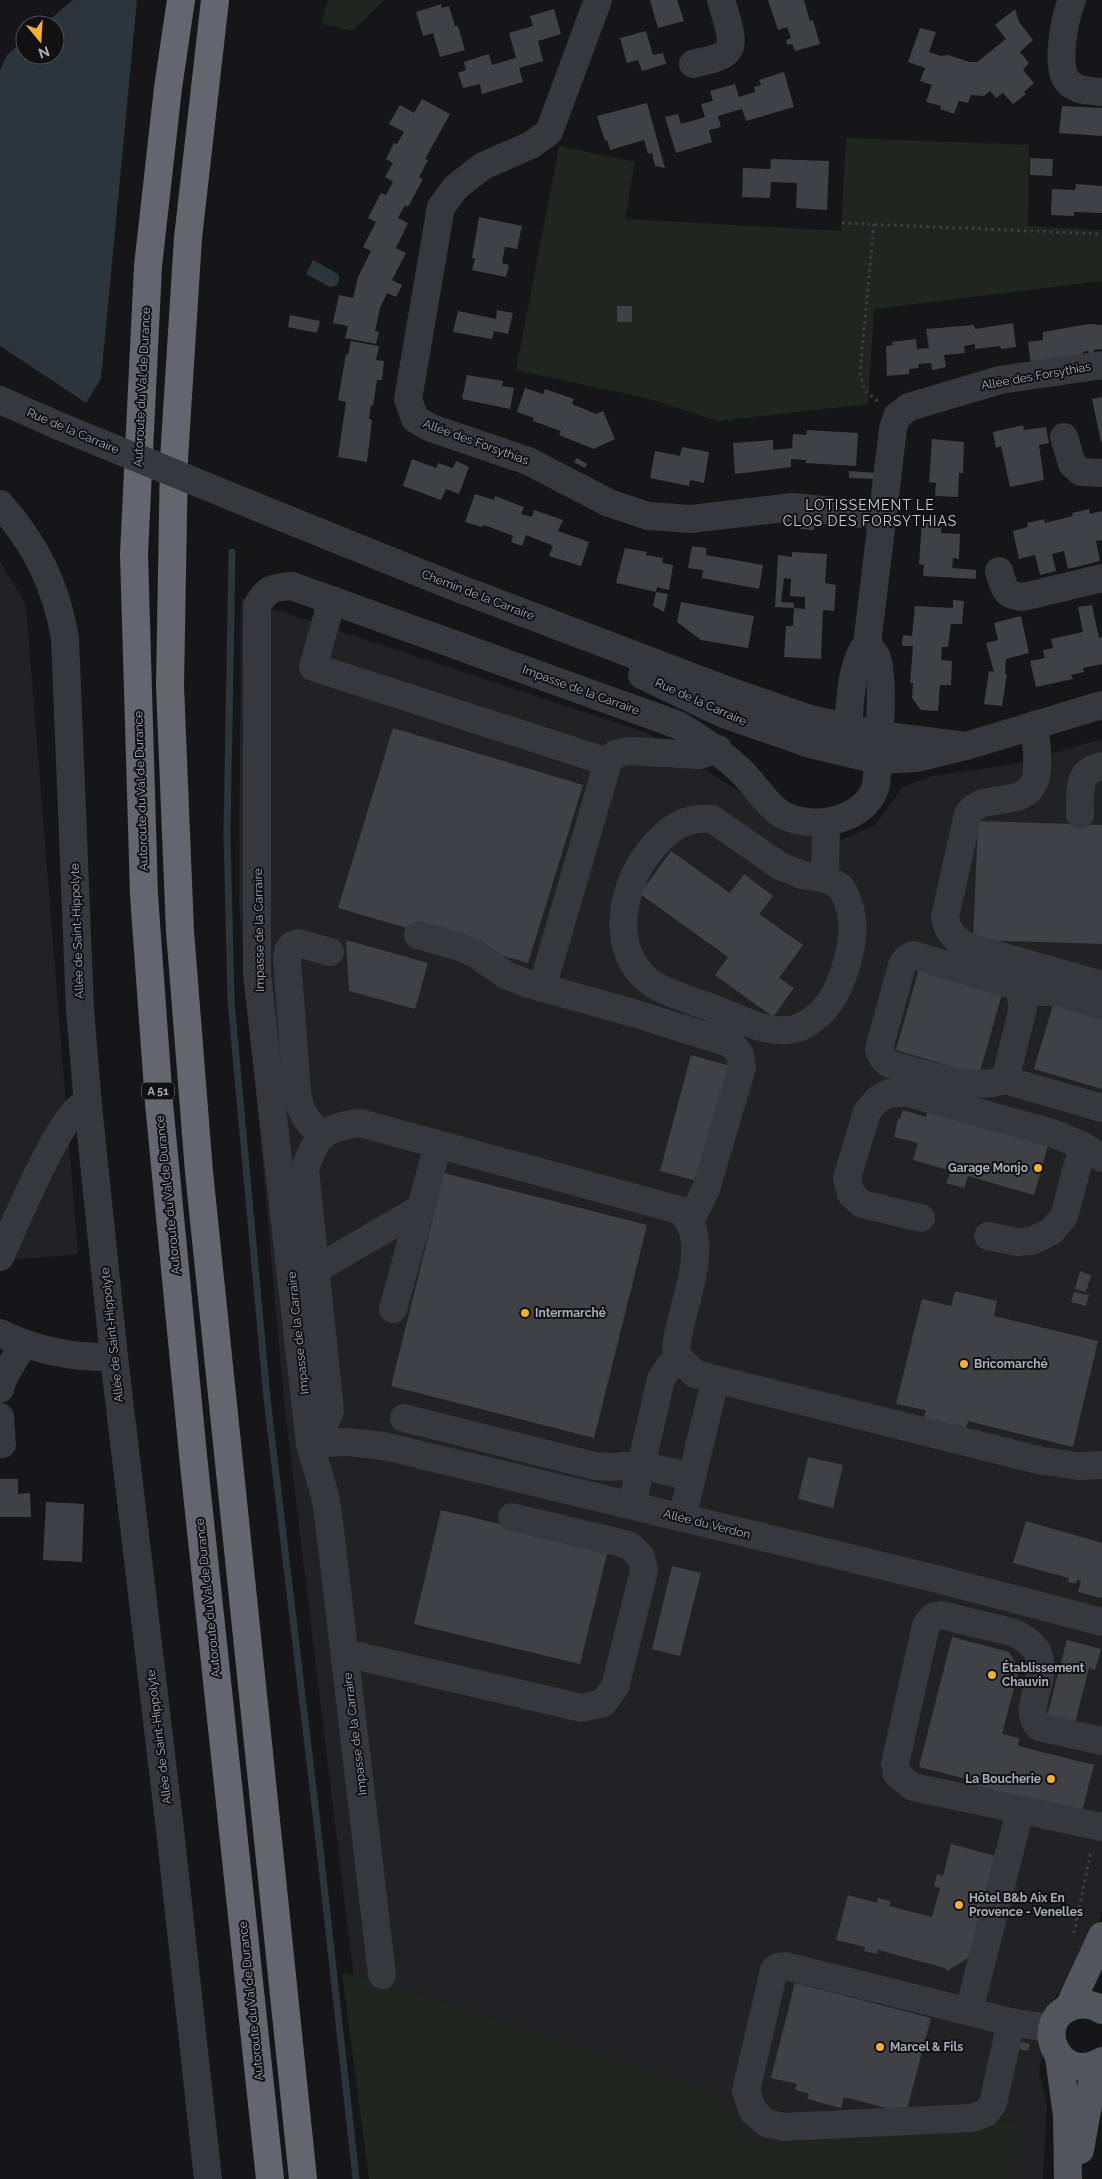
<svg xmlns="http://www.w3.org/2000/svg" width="1102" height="2179" viewBox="0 0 1102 2179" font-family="Raleway,sans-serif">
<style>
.built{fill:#222225}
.green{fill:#1e261f}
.water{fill:#2c353c}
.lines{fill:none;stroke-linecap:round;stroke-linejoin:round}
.stream{stroke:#2c353c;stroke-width:7}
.building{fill:#404145}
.path{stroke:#3d3f44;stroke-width:3;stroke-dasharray:2.5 4;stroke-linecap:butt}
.minor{stroke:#37383d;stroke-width:28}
.major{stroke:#53555c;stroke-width:28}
.highway{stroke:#63666e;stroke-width:28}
.minor-bridge{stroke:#37383d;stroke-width:28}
.poi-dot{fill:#f2b134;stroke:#111113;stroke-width:2}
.labels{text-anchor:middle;stroke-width:4;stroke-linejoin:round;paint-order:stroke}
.shield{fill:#111113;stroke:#7b7e86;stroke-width:1}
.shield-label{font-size:11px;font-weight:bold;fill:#a8adb8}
.street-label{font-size:12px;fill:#a8adb8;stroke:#111113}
.poi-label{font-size:12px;font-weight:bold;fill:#a8adb8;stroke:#111113;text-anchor:start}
.neighbourhood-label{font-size:14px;letter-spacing:1px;fill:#c9ccd4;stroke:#111113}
</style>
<rect width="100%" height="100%" fill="#161618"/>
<g class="built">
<polygon points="0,561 26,605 78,1254 0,1261"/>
<polygon points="241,598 647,733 825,846 874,826 903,787 933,776 1015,764 1102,739 1102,1912 1086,1961 1050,2003 1039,2073 1047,2104 1043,2179 383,2179 358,2013 285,1411 239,904"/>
</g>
<g class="green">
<polygon points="328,0 384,0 352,31 321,24"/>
<polygon points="846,138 1029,145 1028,226 1102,230 1102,281 874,309 868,404 718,421 650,399 516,370 559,146 635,162 625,219 841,231"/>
<polygon points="342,1973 401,1989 722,2094 732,2120 749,2139 769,2145 1021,2122 1016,2179 369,2179"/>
</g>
<g class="water">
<polygon points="73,0 137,0 101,379 86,403 0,346 0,70 7,55 25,40 25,55 55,55 55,25 43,25"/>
<polygon points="313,260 338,274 339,280 337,285 330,287 306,274"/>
</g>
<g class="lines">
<polyline class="stream" points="232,552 227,833 231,1001 267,1398 318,1831 356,2179"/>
</g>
<g class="building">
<polygon points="650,0 677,0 684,21 658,28"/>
<polygon points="768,0 804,0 810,21 813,20 820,44 795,51 792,44 787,45 786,40 791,38 787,27 778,30"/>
<polygon points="441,4 442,8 449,6 455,26 458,26 465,50 440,57 433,33 423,36 416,12"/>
<polygon points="554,9 561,34 538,41 543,61 519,68 523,82 482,94 480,84 463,88 458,73 466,70 464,62 489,54 492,65 516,58 509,33 533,26 530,16"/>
<polygon points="1015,9 1019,22 1033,40 1020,52 1029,63 1023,70 1034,83 1024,92 1026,94 1013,104 1003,93 996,98 990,91 984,96 971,95 968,103 959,101 954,114 940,109 941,106 926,102 932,85 920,81 925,68 908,62 920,28 936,32 929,52 941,56 948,55 969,62 977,62 1006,39 995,25"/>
<polygon points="646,31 653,55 663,53 666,64 642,71 638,60 627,63 620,38"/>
<polygon points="784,72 794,107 746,121 742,109 718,116 721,127 709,130 712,142 676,153 665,117 678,114 681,124 705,117 701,104 713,101 710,91 735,84 739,97 755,92 754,87 761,85 759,80"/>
<polygon points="422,99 450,114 425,159 428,160 419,177 423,179 408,207 405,205 398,218 408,223 396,248 406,253 392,280 402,285 396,297 387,293 380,308 375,331 379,332 376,344 345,338 348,326 333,323 339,295 353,298 358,277 371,251 363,247 376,222 368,218 381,193 386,195 393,182 385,177 393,163 386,159 394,143 397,144 404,132 389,124 400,105 414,113"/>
<polygon points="647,103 660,150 665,168 655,166 652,153 648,154 644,140 610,150 607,140 605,141 597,116"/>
<polygon points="1062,106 1102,108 1102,136 1059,133"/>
<polygon points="1030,158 1053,159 1052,176 1030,175"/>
<polygon points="771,159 829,161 827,210 796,208 797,183 771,182 770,198 742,197 743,168 770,169"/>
<polygon points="1076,184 1102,186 1102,213 1074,212 1074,216 1051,215 1052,189 1075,190"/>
<polygon points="479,217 522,226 517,249 505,247 502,263 509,265 506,277 472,270 475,258 472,258"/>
<rect x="617" y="306" width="15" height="16"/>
<polygon points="497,310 513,313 508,334 494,331 492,339 453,332 458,311 496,319"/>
<polygon points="290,315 320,321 317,333 288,327"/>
<polygon points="1013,323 1016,347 1001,349 1000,346 975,349 975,344 964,346 965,353 944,355 946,367 932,370 931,363 918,364 919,368 909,369 909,374 887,376 886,346 893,345 892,342 916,339 917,349 929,348 926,329 974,325 975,329"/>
<polygon points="1089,324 1102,325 1102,349 1094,350 1094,354 1089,354 1088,351 1083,352 1084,359 1031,364 1028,342 1043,340 1043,332"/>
<polygon points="351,341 379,346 376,360 384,361 382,380 377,380 373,406 371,405 369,419 372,420 367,462 338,457 346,402 338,400 346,354 348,355"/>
<polygon points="467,375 503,381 502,386 514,388 510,409 462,399"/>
<polygon points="525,388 543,394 545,389 574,399 572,404 596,414 603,411 615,439 594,449 559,435 561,431 533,421 534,418 517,412"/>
<polygon points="1102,397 1102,442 1101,442 1092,399"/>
<polygon points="1023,425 1024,430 1046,427 1049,443 1039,445 1044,480 1010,487 1001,446 996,448 993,432"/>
<polygon points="807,430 858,433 856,466 806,463 806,460 791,459 791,467 735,474 733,443 773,440 773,450 792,448 793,434 806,435"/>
<polygon points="932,439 964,442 963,473 959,473 958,497 935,496 936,483 929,482"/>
<polygon points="682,447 709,452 704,483 690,480 689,486 650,478 655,451 680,456"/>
<polygon points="577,458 587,464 585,468 574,462"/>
<polygon points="412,459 436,468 438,463 453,468 456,461 469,467 459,494 446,489 441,500 403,486"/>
<polygon points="849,471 877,473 877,479 849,478"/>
<polygon points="475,494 494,500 495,496 524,507 521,514 532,517 534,510 563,520 558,531 589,542 581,566 549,556 553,546 526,535 522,546 511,542 513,536 484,525 482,527 465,522"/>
<polygon points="1089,509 1090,514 1102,511 1102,540 1096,541 1100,561 1068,569 1064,551 1052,554 1056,571 1040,575 1035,555 1019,559 1013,531 1028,527 1027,523 1044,519 1045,523 1073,516 1072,513"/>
<polygon points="801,518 815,519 814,530 800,529"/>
<polygon points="922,520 941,521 941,533 960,534 959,559 953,558 952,568 976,570 976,579 923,576 924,565 919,564"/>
<polygon points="692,546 706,548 706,555 763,565 759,589 702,578 703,570 688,568"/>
<polygon points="625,548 647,552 646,555 663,558 662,563 673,565 669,590 657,587 656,592 668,594 664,612 653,606 656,592 616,583"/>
<polygon points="792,552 827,554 825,583 836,585 834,611 823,610 821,659 784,657 786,626 793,626 794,608 805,609 805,597 790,596 791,579 784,578 781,602 794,603 794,608 775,607 778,555 792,557"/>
<polygon points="953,600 964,601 962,624 951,624 948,647 942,647 941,660 952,661 951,685 940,685 938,711 921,710 912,698 913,683 910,683 913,646 902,646 903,635 912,636 915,606 953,608"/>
<polygon points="681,602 754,616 748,648 701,640 677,622"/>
<polygon points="1092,605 1099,638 1102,637 1102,664 1083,668 1084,672 1071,675 1073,679 1036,687 1030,661 1045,658 1043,650 1053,648 1051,639 1083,632 1078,607"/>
<polygon points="1021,616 1029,653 1006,659 1005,674 1007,674 1002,706 984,704 989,671 994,672 986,643 998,640 994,623"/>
<polygon points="393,728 583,785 528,963 338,908"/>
<polygon points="978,821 1102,825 1102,944 973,940"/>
<polygon points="671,851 730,893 744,874 773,896 759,914 803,945 779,978 794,988 773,1017 715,975 728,957 640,894"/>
<polygon points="346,940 428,963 415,1009 349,991"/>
<polygon points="919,969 1002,994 979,1075 896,1050"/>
<polygon points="1054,1001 1102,1015 1102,1089 1034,1069"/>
<polygon points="691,1055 731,1066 700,1182 660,1171"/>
<polygon points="928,1108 1049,1142 1034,1195 968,1176 964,1188 946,1183 951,1171 913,1160 918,1143 894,1137 898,1119 900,1119 903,1110 926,1117"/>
<polygon points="444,1173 647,1225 594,1438 391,1386"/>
<polygon points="1080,1271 1091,1275 1086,1292 1075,1289"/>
<polygon points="955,1291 997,1301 994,1316 1098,1341 1073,1447 968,1421 966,1428 924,1418 926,1410 896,1404 922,1299 951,1306"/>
<polygon points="1074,1292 1089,1295 1086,1306 1071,1302"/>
<polygon points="808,1457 843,1465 833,1508 798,1499"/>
<polygon points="0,1479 18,1479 18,1494 30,1493 31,1517 0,1517"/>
<polygon points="46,1502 84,1504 82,1562 43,1560"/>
<polygon points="441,1510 608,1550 580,1664 414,1624"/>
<polygon points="1026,1521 1102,1543 1102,1598 1078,1592 1081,1581 1077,1580 1076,1584 1068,1582 1069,1578 1013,1563"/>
<polygon points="672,1566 701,1573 680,1656 652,1649"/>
<polygon points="952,1637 1009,1652 1019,1669 1002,1734 1019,1738 1018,1746 1094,1765 1081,1815 973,1788 975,1781 919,1767"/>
<polygon points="1067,1640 1101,1649 1095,1670 1089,1668 1075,1723 1047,1716"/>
<polygon points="951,1844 996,1856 973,1955 947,1971 945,1968 878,1950 877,1954 864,1951 865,1947 836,1940 848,1895 877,1903 878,1898 891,1901 889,1906 932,1917 940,1888 934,1886 937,1874 943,1876"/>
<polygon points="795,1983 931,2018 906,2113 844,2097 841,2108 807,2099 809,2094 795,2090 797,2084 771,2078"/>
<polygon points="1017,2041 1030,2044 1028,2051 1014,2048"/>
</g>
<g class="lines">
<g class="path">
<polyline points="842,223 1102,234"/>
<polyline points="874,224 860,373 864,390 879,402"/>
<polyline points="1074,1933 1091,1851"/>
</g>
<g class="minor">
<polyline points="598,0 549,132 531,145 483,166 456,187 441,207 408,399 415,419 431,428 528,461 609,503 648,516 691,519 793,507 883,516"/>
<path d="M1072,0c-7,17 -18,69 -3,83 9,8 21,8 33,9"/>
<path d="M693,64c10,-3 30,-5 36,-15 6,-9 -5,-38 -8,-49"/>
<polyline points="0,400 59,426"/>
<polyline points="1064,437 1072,464 1081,472 1102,473"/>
<path d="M0,504c36,41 56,81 65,134l15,371 8,96 26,252 56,473 38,349"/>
<polyline points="257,507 450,585 729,691 810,719 879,735 966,746"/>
<path d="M999,571c5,16 5,25 24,26l79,-19"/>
<polyline points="332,600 313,667 608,762"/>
<polyline points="642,675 724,714 810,744 878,760 917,758 966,746 1102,705"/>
<path d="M1034,725c2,16 6,41 1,55 -10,30 -53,11 -67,34l-23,103c3,15 9,23 24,30l133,38"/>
<path d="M847,745c3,-30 1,-78 20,-101l26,-215 4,-13 12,-9 91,-27 102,-15"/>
<path d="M1080,815c1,-21 -5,-44 22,-49"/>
<path d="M825,879c5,2 10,4 14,7 3,2 4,6 6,9 14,28 6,60 -5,88 -8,21 -28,44 -51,47 -24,3 -48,-11 -69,-19 -20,-8 -42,-14 -60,-23 -52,-27 -42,-97 -11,-136 16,-21 35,-36 63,-33l68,47 22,9 23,4 1,-56"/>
<polyline points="418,935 463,948 476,954 506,975 526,983 633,1013 732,1044 740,1055 742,1067 706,1189 690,1222"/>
<polyline points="542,988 608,762 615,754 630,751 700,755 718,749"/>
<polyline points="1020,992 1059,992 1102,1006"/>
<path d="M1005,1080l18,-72 -3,-16 -8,-7 -99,-30 -7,4 -4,6 -23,84 4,9 6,6c36,9 80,28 116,16l97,28"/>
<path d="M322,1135c-16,-14 -21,-21 -25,-43l-10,-134 1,-7 4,-6 6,-2 32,9"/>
<polyline points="921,1218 862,1204 851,1194 847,1178 867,1112 877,1100 889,1093 908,1093 1052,1133 1083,1146 1102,1158"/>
<polyline points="988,1236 1017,1242 1032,1241 1052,1231 1064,1216 1083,1146"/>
<path d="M0,1257c12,-27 59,-138 80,-150 2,-1 5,-1 8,-2"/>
<polyline points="315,1270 421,1208"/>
<polyline points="393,1309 438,1145"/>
<path d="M0,1333c36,18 74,25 114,24"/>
<polyline points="0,1389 3,1379 23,1344"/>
<polyline points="0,1417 2,1444"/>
<polyline points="404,1418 595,1466 613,1467 641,1465 692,1477"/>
<path d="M310,1444l13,-16 7,-18 -25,-240c10,-34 20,-43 55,-47l319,87c37,29 0,100 -3,138l3,10 16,16 347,87 37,5 23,-1"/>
<polyline points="310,1444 347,1442 384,1446 937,1579 1102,1622"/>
<polyline points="632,1505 661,1379 669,1367 679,1358"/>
<polyline points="682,1518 715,1381"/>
<polyline points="345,1653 582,1708 603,1703 615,1687 644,1571 641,1557 629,1545 512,1517"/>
<path d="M1102,1741l-63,-14c-23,-22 29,-67 -21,-92 -7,-4 -15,-5 -23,-7 -17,-4 -35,-8 -53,-13l-9,2 -7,8 -31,139 2,10 16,13 189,40"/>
<path d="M382,1975l-53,-454 -4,-25 -15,-52 -53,-470v-368c9,-17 16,-19 35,-20l386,139c24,14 46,29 66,49 11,12 21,27 33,37 27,21 86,13 98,-23 3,-11 3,-26 3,-37 2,-22 6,-76 -2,-95 -2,-4 -6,-8 -9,-12"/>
<polyline points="969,2011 1020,1811"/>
<polyline points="1011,2022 993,2103 986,2113 972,2118 783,2127 766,2123 753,2111 746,2091 774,1970 778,1967 785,1966 1011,2022 1052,2029"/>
</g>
<g class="major">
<polyline points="1069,2007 1102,1936"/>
<path d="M1102,2010c-9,-6 -19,-7 -29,-4 -43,14 -15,81 29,55"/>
<polyline points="1059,2057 1067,2116 1068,2179"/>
<polyline points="1080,2150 1095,2065"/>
</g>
<g class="highway">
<polyline points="181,0 168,88 148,266 134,554 144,895 159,1103 194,1465 270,2179"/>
<polyline points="215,0 188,238 174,459 170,686 180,931 199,1172 303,2179"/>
</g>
<polyline class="minor-bridge" points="59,426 257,507"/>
</g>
<g class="poi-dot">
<circle cx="1038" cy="1168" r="5"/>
<circle cx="525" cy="1313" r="5"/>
<circle cx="964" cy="1364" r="5"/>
<circle cx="992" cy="1675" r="5"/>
<circle cx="1051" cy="1779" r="5"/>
<circle cx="959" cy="1905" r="5"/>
<circle cx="880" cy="2047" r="5"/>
</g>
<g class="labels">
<rect class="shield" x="142" y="1082.5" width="32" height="17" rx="4"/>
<g class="shield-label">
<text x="158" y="1095">A 51</text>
</g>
<g class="street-label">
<text transform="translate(1036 376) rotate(-10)" y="4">Allée des Forsythias</text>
<text transform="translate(142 387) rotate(-87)" y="4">Autoroute du Val de Durance</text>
<text transform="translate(73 431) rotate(23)" y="4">Rue de la Carraire</text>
<text transform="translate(476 442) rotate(20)" y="4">Allée des Forsythias</text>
<text transform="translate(478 595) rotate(21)" y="4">Chemin de la Carraire</text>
<text transform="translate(581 690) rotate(20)" y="4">Impasse de la Carraire</text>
<text transform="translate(701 702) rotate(24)" y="4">Rue de la Carraire</text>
<text transform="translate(141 791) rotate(-92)" y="4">Autoroute du Val de Durance</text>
<text transform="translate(259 930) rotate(-91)" y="4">Impasse de la Carraire</text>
<text transform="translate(77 931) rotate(-92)" y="4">Allée de Saint-Hippolyte</text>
<text transform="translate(168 1195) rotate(-96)" y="4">Autoroute du Val de Durance</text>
<text transform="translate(298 1333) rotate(-96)" y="4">Impasse de la Carraire</text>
<text transform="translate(112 1335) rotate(-96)" y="4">Allée de Saint-Hippolyte</text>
<text transform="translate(707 1524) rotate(14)" y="4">Allée du Verdon</text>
<text transform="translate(208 1598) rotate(-96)" y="4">Autoroute du Val de Durance</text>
<text transform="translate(355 1734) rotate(-97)" y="4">Impasse de la Carraire</text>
<text transform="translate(159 1737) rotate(-97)" y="4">Allée de Saint-Hippolyte</text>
<text transform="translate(251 2001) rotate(-96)" y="4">Autoroute du Val de Durance</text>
</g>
<g class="poi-label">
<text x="1028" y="1172" text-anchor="end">Garage Monjo</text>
<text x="535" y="1317">Intermarché</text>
<text x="974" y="1368">Bricomarché</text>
<text x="1002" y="1672">Établissement<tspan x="1002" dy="14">Chauvin</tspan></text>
<text x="1041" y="1783" text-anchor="end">La Boucherie</text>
<text x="969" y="1902">Hôtel B&amp;b Aix En<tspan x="969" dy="14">Provence - Venelles</tspan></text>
<text x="890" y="2051">Marcel &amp; Fils</text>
</g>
<g class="neighbourhood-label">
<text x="870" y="510">LOTISSEMENT LE<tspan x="870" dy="16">CLOS DES FORSYTHIAS</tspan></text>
</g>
</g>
<g transform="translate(40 40) rotate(162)"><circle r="24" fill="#111113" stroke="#4d4f55"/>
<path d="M0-4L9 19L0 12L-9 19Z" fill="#f2b134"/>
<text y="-8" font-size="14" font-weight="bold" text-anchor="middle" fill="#a8adb8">N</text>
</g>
</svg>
